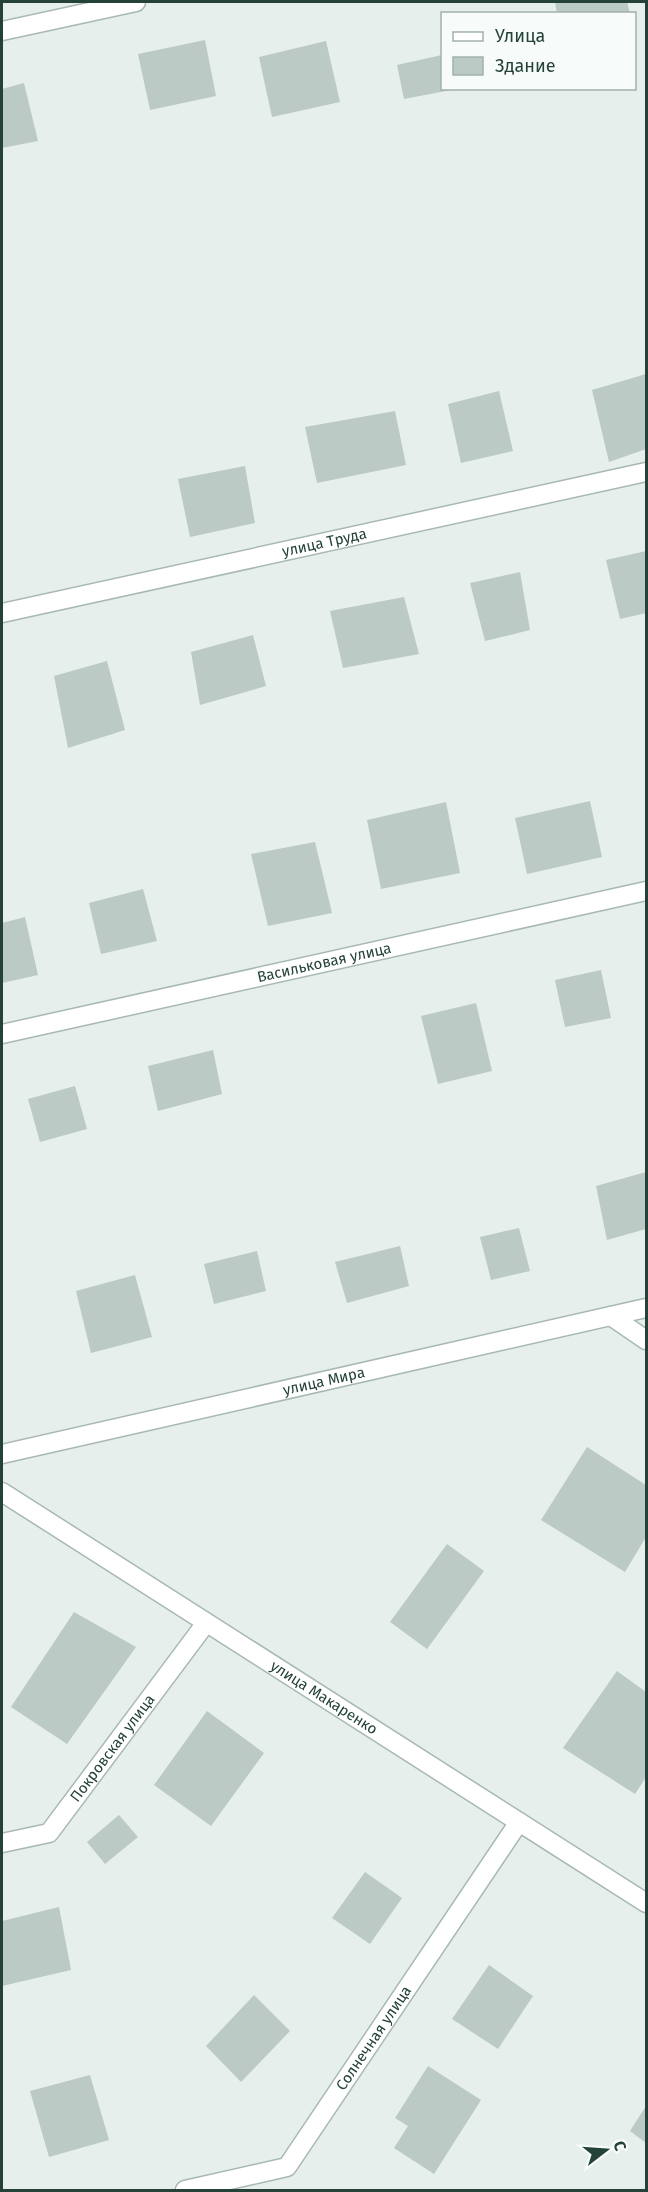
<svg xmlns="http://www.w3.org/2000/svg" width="648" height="2192" viewBox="0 0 648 2192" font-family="'Fira Sans',sans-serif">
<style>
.building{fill:#bbcac4}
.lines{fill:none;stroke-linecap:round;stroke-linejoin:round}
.minor-casing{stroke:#a8b8b2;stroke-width:21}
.minor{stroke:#fff;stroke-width:18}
.labels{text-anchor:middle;stroke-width:6;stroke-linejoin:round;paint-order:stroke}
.street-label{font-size:15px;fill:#24423a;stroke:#f7fbf9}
</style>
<rect width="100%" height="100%" fill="#e6efeb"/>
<g class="building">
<polygon points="555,2 627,2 630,13 557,14"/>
<polygon points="205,40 216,96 150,110 138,54"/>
<polygon points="326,41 340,102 272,117 259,57"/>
<polygon points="442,55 442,88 451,90 404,99 397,65"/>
<polygon points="24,83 38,141 2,148 2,89"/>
<polygon points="646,374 646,449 609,462 592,390"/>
<polygon points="499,391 513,451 461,463 448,404"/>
<polygon points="395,411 406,465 317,483 305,427"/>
<polygon points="245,466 255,523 190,537 178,479"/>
<polygon points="646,551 646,613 620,619 606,560"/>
<polygon points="520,572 530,630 485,641 470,583"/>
<polygon points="404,597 419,654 343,668 330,611"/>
<polygon points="253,635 266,686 200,705 191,652"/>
<polygon points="107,661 125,730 68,748 54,676"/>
<polygon points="590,801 602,857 527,874 515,818"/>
<polygon points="446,802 460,873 381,889 367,820"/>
<polygon points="315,842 332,913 268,926 251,854"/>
<polygon points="143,889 157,941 101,954 89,903"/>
<polygon points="25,917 38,975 2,983 2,923"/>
<polygon points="601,970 611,1018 565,1027 555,980"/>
<polygon points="476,1003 492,1071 438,1084 421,1016"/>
<polygon points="213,1050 222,1094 158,1111 148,1066"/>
<polygon points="75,1086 87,1129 40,1142 28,1099"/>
<polygon points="646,1172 646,1229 607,1240 596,1186"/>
<polygon points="519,1228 530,1271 491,1280 480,1237"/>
<polygon points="400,1246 409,1286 347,1303 335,1262"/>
<polygon points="257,1251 266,1291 214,1304 204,1264"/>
<polygon points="135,1275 152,1337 91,1353 76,1291"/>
<polygon points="587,1447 646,1485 646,1537 625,1572 541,1520"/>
<polygon points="447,1544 484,1571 427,1649 390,1622"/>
<polygon points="74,1612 136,1647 67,1744 11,1707"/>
<polygon points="617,1671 646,1692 646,1777 635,1794 563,1748"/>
<polygon points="207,1711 264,1753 211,1826 154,1785"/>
<polygon points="119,1815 138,1837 105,1864 87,1842"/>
<polygon points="365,1872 402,1898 370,1944 332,1918"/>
<polygon points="59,1907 71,1970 2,1986 2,1921"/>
<polygon points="489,1965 533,1996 498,2049 452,2019"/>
<polygon points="254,1995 290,2031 241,2082 206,2046"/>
<polygon points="428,2066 481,2100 434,2174 394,2148 408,2126 395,2118"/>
<polygon points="90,2075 109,2140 49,2157 30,2091"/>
<polygon points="646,2106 646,2143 630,2131"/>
</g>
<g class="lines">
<defs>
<g id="minor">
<polyline points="2,31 136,2"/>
<path id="s1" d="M2,613l644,-141"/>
<path id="s2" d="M2,1034l644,-143"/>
<polyline points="611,1316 646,1340"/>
<path id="s3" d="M2,1454l644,-146"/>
<path id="s4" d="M2,1492l644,411"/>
<path id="s5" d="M2,1843l47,-10 157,-210"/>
<path id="s6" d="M185,2190l102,-23 232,-345"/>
</g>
</defs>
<use href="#minor" class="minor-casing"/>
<use href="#minor" class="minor"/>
</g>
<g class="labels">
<g class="street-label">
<text dy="5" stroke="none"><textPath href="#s1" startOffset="330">улица Труда</textPath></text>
<text dy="5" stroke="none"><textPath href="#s2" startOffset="330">Васильковая улица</textPath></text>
<text dy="5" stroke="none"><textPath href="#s3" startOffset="330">улица Мира</textPath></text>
<text dy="5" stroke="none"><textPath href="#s4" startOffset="382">улица Макаренко</textPath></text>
<text dy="5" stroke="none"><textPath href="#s5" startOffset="154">Покровская улица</textPath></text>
<text dy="5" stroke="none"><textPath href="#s6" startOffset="260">Солнечная улица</textPath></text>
</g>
</g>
<rect width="648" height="2192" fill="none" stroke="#24423a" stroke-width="6"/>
<rect x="441" y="12" width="195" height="78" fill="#f7fbf9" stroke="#a3b1ad" stroke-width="1.5"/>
<rect x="453" y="32" width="30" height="9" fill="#ffffff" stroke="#a3b1ad" stroke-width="1.5"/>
<text x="495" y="42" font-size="18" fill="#24423a">Улица</text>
<rect x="453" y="57" width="30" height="18" fill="#bbcac4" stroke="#a3b1ad" stroke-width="1.5"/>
<text x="495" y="72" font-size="18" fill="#24423a">Здание</text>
<g transform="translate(606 2150) rotate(73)" stroke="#f7fbf9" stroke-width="4.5" paint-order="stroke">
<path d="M0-4.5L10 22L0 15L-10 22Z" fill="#24423a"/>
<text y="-9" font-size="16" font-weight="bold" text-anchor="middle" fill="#24423a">С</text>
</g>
</svg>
